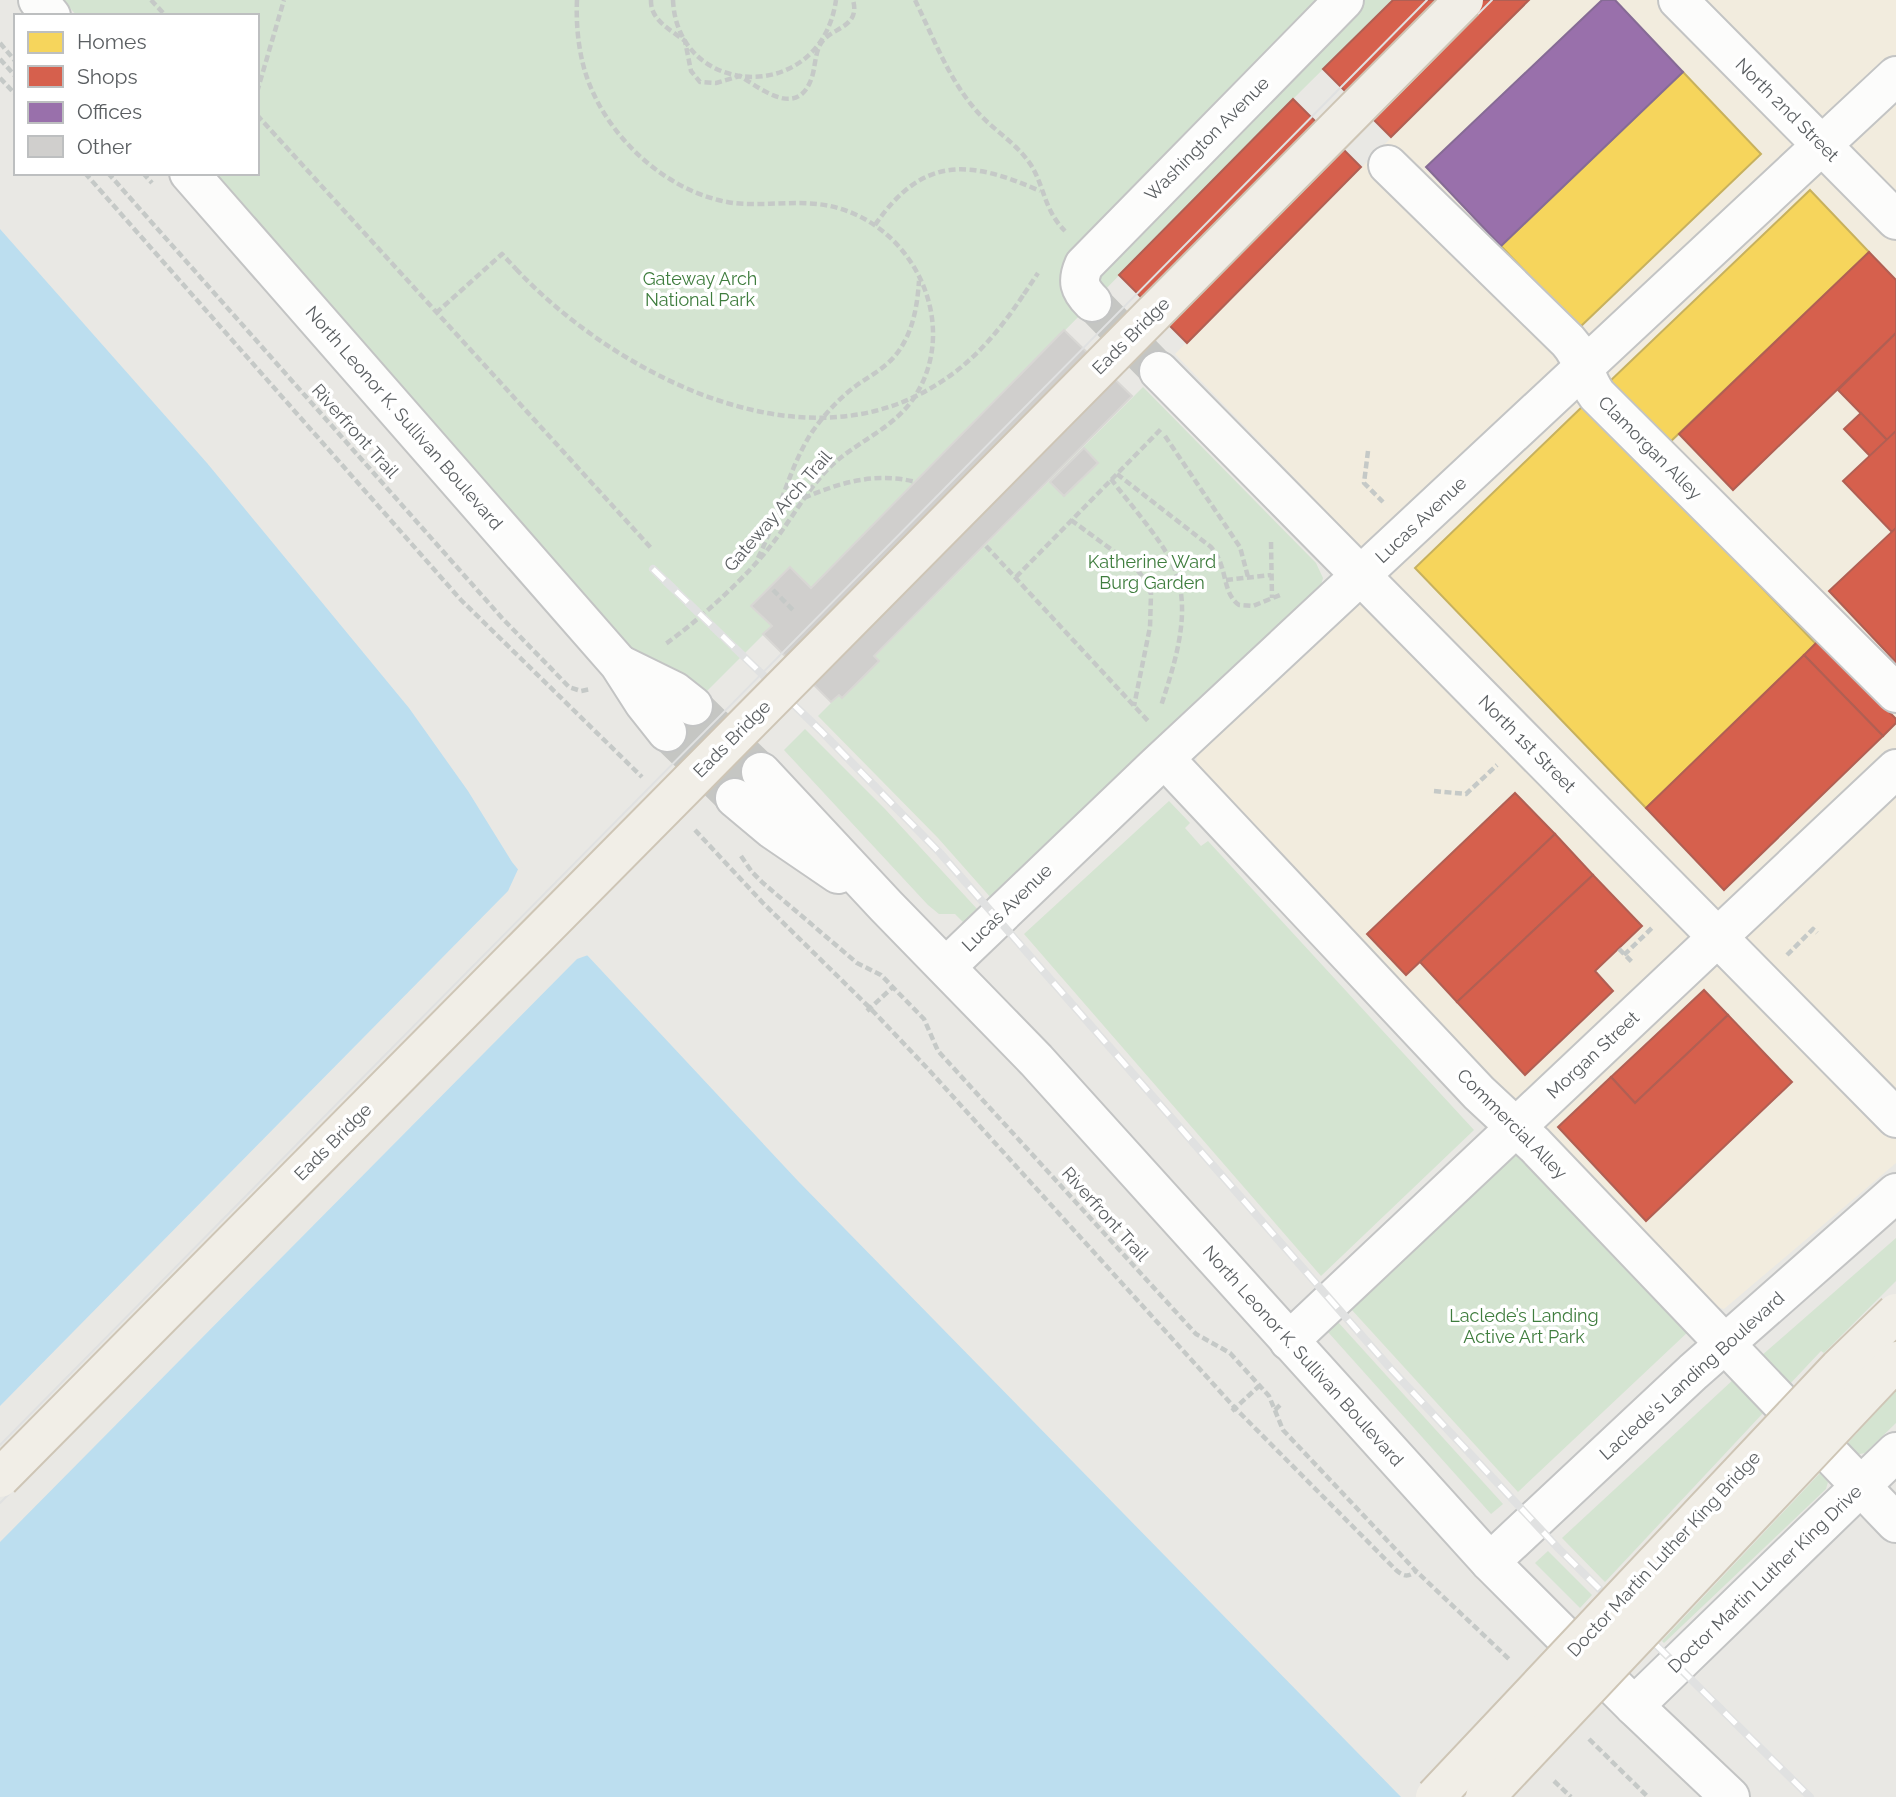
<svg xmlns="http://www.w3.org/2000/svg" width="1896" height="1797" viewBox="0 0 1896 1797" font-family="Raleway,sans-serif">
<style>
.commercial{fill:#f2ecde}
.green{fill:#d4e4d1}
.water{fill:#bcdeef}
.pier{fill:#e9e8e4}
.homes{fill:#f6d55c;stroke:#c7b15e;stroke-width:2}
.shops{fill:#d6604d;stroke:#b15f53;stroke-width:2}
.offices{fill:#9970ab;stroke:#866b95;stroke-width:2}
.building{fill:#d0cfcd;stroke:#d8d7d4;stroke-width:2}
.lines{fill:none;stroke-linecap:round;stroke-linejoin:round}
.minor-tunnel{stroke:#c5c6c3;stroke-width:38;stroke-dasharray:38 19;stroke-linecap:butt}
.minor-casing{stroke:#c3c4c4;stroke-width:42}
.path{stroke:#c5c9c7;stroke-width:4.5;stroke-dasharray:7 3.5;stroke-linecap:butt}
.minor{stroke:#fcfcfb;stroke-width:38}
.tram{stroke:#e0e1e1;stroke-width:2}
.rail-casing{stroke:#e0e1e1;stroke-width:8}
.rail{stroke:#fff;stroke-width:5;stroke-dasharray:16;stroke-linecap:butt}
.major-bridge-casing{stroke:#cec5b5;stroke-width:42;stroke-linecap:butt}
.path-bridge{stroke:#c5c9c7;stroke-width:4.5;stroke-dasharray:7 3.5;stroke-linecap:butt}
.major-bridge{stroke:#f1eee7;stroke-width:38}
.labels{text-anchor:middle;stroke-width:7;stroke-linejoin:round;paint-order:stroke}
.street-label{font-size:18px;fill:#5a5e61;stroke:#fff}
.park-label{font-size:18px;fill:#3f7d3e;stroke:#fff}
</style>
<rect width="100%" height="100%" fill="#e9e8e4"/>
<polygon class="commercial" points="1529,0 1896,0 1896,1163 1724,1309 1715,1306 1505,1095 1196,765 1197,755 1388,575 1175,354"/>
<g class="green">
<polygon points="63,0 1393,0 1300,92 811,588 790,567 752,605 772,626 699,699 633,650 215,173 257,173 257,16 77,16"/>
<polygon points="1143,387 1316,563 1323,578 1321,585 992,899 938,838 818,716 839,695 842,698 879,661 875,656"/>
<polygon points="805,729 885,809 978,910 964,923 955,914 939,914 928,905 784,750"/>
<polygon points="1169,801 1190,823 1185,828 1201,846 1208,841 1474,1130 1321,1276 1024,934"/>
<polygon points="1517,1152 1689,1331 1518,1492 1351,1309 1510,1157"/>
<polygon points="1896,1238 1896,1281 1824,1353 1821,1351 1788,1386 1761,1356"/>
<polygon points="1337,1321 1503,1504 1491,1514 1328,1332"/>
<polygon points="1734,1379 1764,1412 1605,1582 1562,1538"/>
<polygon points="1896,1386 1896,1423 1865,1453 1855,1455 1846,1445 1881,1407 1878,1404"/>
<polygon points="1820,1473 1828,1482 1826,1489 1664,1643 1662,1641"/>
<polygon points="1548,1551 1592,1595 1580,1608 1535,1563"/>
</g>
<polygon class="water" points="0,229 207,463 409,708 468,791 512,862 587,955 798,1181 1401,1797 0,1797"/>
<polygon class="pier" points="520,865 591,954 577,959 0,1542 0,1406 508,891"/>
<g class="homes">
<polygon points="1683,72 1761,154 1579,328 1501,246"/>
<polygon points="1810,190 1869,252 1668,444 1609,382"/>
<polygon points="1585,404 1816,644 1646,808 1415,568"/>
</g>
<g class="shops">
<polygon points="1393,0 1529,0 1391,137 1323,69"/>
<polygon points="1293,99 1361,167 1187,343 1119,275"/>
<polygon points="1869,252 1896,280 1896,333 1733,490 1679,434"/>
<polygon points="1896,333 1896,431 1887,440 1838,390"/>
<polygon points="1861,413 1887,440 1870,456 1844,429"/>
<polygon points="1896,431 1896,528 1892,532 1843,481"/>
<polygon points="1896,528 1896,662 1829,591"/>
<polygon points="1819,640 1896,719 1896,723 1883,736 1804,655"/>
<polygon points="1804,655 1883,736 1724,890 1646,808"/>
<polygon points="1515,793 1555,834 1406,975 1367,934"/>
<polygon points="1555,834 1593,875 1457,1002 1420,962"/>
<polygon points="1593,875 1642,926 1595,971 1613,991 1525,1075 1457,1002"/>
<polygon points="1704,990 1728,1015 1635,1103 1611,1077"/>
<polygon points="1728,1015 1792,1082 1646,1221 1558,1127 1611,1077 1635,1103"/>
</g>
<polygon class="offices" points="1602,0 1615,0 1683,72 1501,246 1426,167"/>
<g class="building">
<polygon points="1064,330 1132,396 874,656 879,661 842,698 839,695 831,702 763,634 772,626 751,606 790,567 811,588"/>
<polygon points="1084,448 1098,463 1064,496 1050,482"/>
</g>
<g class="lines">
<g class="minor-tunnel">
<polyline points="1092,302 1159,371"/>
<polyline points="693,706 761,772"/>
<polyline points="667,732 735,798"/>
</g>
<defs>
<g id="minor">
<polyline points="38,0 51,16"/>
<polyline points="1678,0 1896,220"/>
<path d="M1388,165l180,176c16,17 16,37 29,54l299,298"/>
<polyline points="189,173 619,664 644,703 667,732"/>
<path d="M1092,302c-13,-13 -15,-21 -8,-37l260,-265"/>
<polyline points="1159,371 1896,1118"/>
<polyline points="621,665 674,691 693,706"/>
<polyline points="1165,759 1479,1093 1535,1145 1896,1523"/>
<polyline points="761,772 886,906 1036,1060 1490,1562 1634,1706 1730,1797"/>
<polyline points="735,798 772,829 838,874"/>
<polyline points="947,966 1154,768 1896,76"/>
<polyline points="1289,1341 1896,769"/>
<polyline points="1490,1562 1693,1372 1896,1193"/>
<polyline points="1634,1706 1896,1452"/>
</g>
</defs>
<use href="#minor" class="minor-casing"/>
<g class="path">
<polyline points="151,0 166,16"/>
<path d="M577,0c-1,23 1,46 7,68 18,65 81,125 149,135 35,4 71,-5 105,5 81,23 124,124 73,194 -22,29 -57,41 -82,66 -23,23 -37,51 -57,76 -24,32 -75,78 -108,101"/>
<path d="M651,0c-1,20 20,30 34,41l6,30 9,11 16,1 24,-7c23,14 58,43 72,1 3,-9 3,-23 8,-32 9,-18 41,-16 33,-45"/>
<path d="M673,0c4,99 148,106 163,0"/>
<path d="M915,0c18,37 33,77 59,108 17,21 42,34 57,57 14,23 13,45 34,66"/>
<polyline points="0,43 16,62"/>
<polyline points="0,59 16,77"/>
<polyline points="0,78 16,95"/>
<polyline points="257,92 284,0"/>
<polyline points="257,115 651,548"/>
<polyline points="85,173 461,600 642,777"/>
<polyline points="108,173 502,618 569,687 581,691 591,689"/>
<polyline points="143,173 152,183"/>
<path d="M875,225c48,-70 95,-65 165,-34"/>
<polyline points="1024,294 1038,273"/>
<polyline points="436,313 502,254 516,269"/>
<polyline points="1165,436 1240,547 1248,577"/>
<polyline points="1368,451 1364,483 1383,502"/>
<path d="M1117,474l94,73c18,21 10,45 28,58l14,1 27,-11"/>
<path d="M1111,479c18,24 49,59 61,84 22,45 3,99 -11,143"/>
<path d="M804,498c37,-16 72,-26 112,-16"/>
<polyline points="1071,520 1134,566 1145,580 1151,594 1150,627 1134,706"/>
<polyline points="1271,542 1272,598"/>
<polyline points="986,546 1149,722"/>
<path d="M758,558c20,-40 29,-85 52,-123 13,-19 28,-36 47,-50 10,-7 21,-13 31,-22 23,-21 29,-52 31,-82"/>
<polyline points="1016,577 1162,428"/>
<polyline points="1226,580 1271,575"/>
<polyline points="773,590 794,611"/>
<polyline points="1434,791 1466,794 1497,765"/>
<path d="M695,830l68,73 107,105 58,61 307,339 161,162c7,6 12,8 20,1"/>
<polyline points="741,856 752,872 763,883 857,963 881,975 924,1019 938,1051 1196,1334 1230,1353 1269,1396 1283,1430 1416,1571 1511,1661"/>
<polyline points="1619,949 1633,963"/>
<polyline points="1624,955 1654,926"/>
<polyline points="1787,955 1813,929 1817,933"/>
<polyline points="867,1011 893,987"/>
<polyline points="1275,1410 1282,1403"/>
<polyline points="1232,1411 1259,1386"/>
<polyline points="1589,1739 1648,1797"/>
<polyline points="1554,1781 1571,1797"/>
</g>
<use href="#minor" class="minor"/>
<g class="tram">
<polyline points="0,1445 1427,0"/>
<polyline points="0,1503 1492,0"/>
</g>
<defs>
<polyline id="rail" points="653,569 821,731 940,853 1391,1369 1559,1549 1810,1797"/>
</defs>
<use href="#rail" class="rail-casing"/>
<use href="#rail" class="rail"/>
<defs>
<g id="major-bridge">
<polyline points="0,1478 1464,0"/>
<polyline points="1435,1797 1839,1368 1896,1313"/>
<polyline points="1485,1797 1896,1361"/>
</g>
</defs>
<use href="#major-bridge" class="major-bridge-casing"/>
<path class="path-bridge" d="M516,269c97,103 283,202 420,116 38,-23 64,-55 88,-91"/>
<use href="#major-bridge" class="major-bridge"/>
</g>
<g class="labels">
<g class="street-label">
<text transform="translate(1787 110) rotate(45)" y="6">North 2nd Street</text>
<text transform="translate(1207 139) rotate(-45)" y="6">Washington Avenue</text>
<text transform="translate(1131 336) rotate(-45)" y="6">Eads Bridge</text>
<text transform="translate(404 418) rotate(49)" y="6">North Leonor K. Sullivan Boulevard</text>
<text transform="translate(355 431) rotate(48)" y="6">Riverfront Trail</text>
<text transform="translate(1650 448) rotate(45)" y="6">Clamorgan Alley</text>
<text transform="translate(778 511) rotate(-49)" y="6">Gateway Arch Trail</text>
<text transform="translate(1421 520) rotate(-43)" y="6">Lucas Avenue</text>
<text transform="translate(732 739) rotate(-45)" y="6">Eads Bridge</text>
<text transform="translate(1527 744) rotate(45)" y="6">North 1st Street</text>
<text transform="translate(1007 908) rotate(-44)" y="6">Lucas Avenue</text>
<text transform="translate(1593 1055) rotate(-43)" y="6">Morgan Street</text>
<text transform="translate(1512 1124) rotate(45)" y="6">Commercial Alley</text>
<text transform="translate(333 1142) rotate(-45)" y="6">Eads Bridge</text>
<text transform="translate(1105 1214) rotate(48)" y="6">Riverfront Trail</text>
<text transform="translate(1303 1356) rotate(48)" y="6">North Leonor K. Sullivan Boulevard</text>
<text transform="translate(1692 1376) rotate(-42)" y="6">Laclede's Landing Boulevard</text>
<text transform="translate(1664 1554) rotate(-47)" y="6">Doctor Martin Luther King Bridge</text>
<text transform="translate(1765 1579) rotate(-44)" y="6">Doctor Martin Luther King Drive</text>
</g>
<g class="park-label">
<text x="700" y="285">Gateway Arch<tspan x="700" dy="21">National Park</tspan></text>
<text x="1152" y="568">Katherine Ward<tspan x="1152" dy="21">Burg Garden</tspan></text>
<text x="1524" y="1322">Laclede’s Landing<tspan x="1524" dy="21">Active Art Park</tspan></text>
</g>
</g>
<rect x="14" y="14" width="245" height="161" fill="#ffffff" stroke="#bdbfc0" stroke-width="2"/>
<rect x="28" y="32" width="35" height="21" fill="#f6d55c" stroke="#bdbfc0" stroke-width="2"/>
<text x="77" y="49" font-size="21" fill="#5a5e61">Homes</text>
<rect x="28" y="66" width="35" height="21" fill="#d6604d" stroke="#bdbfc0" stroke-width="2"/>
<text x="77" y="84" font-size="21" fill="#5a5e61">Shops</text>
<rect x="28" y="102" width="35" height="21" fill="#9970ab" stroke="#bdbfc0" stroke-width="2"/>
<text x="77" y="119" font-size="21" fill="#5a5e61">Offices</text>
<rect x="28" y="136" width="35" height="21" fill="#d0cfcd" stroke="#bdbfc0" stroke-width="2"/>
<text x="77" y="154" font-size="21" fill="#5a5e61">Other</text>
</svg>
